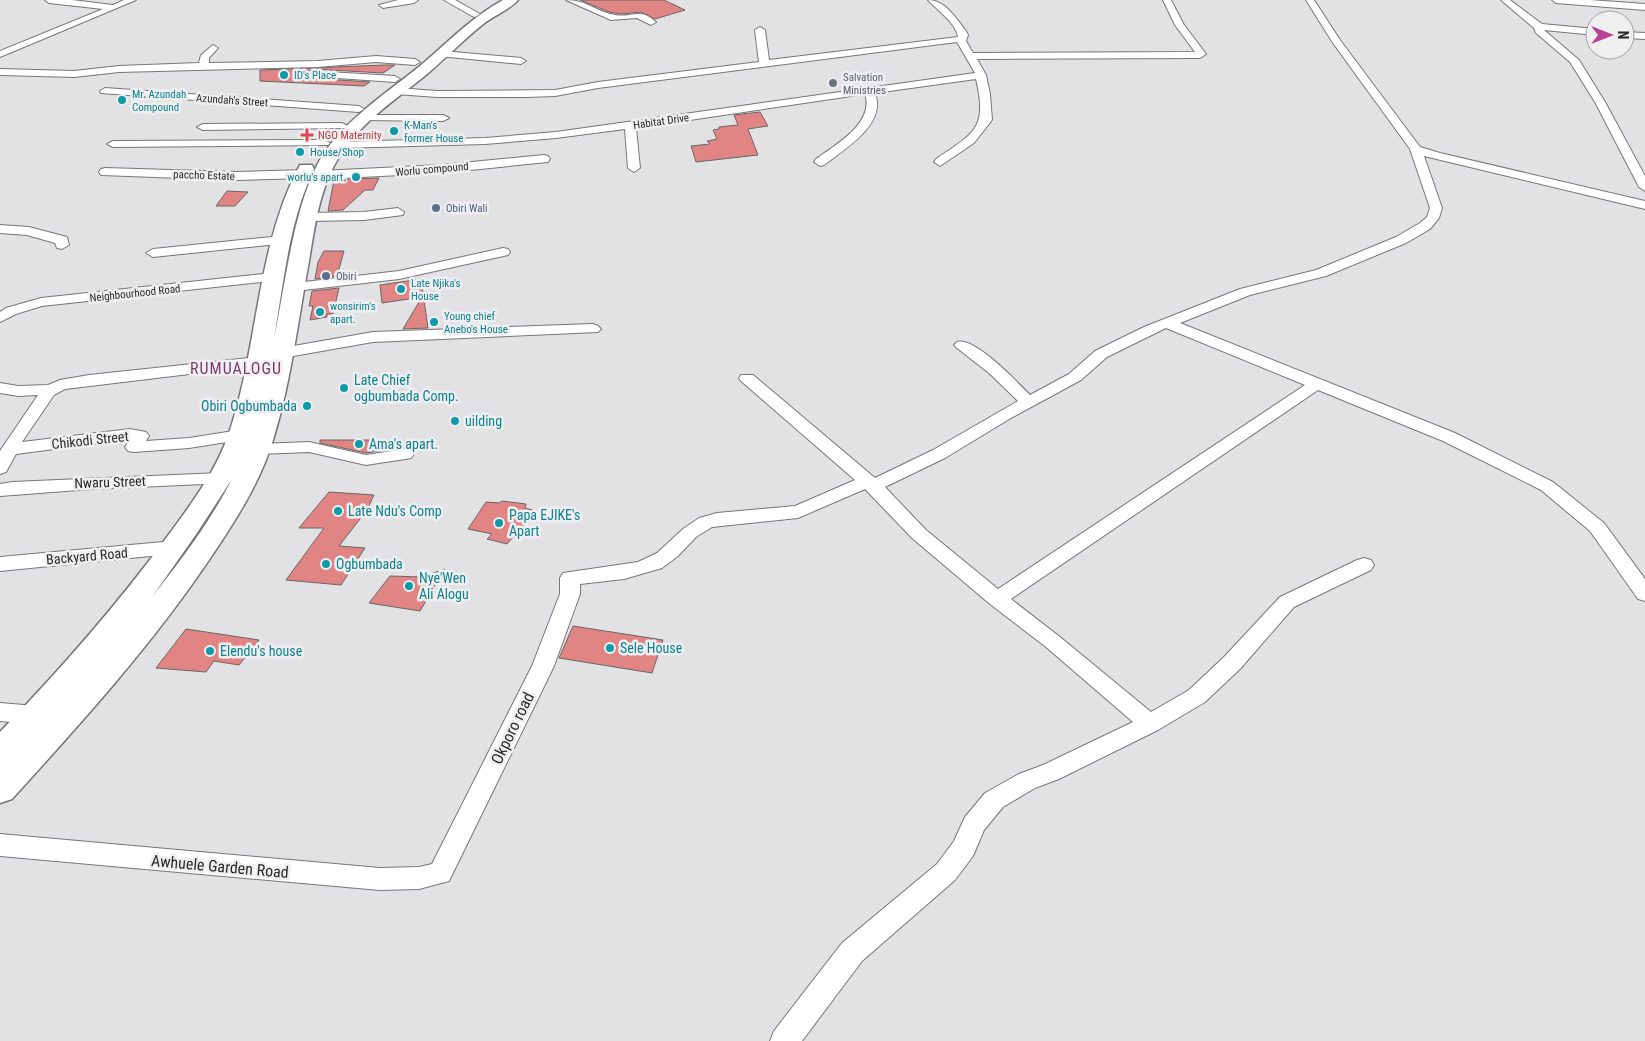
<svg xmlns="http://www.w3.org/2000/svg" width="1645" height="1041" viewBox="0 0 1645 1041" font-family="'Roboto Condensed',sans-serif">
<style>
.building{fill:#e18484;stroke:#696666}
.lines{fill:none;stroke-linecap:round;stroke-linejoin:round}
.minor-casing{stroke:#767679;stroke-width:2}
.secondary-casing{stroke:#767679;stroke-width:3}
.minor{fill:#fff;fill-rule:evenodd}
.secondary{fill:#fff;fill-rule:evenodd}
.culture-dot{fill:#0f9aa8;stroke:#efeff2;stroke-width:2}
.worship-dot{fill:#6b7280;stroke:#efeff2;stroke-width:2}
.health-dot{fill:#e0444e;stroke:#efeff2;stroke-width:2}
.service-dot{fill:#5c6f8a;stroke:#efeff2;stroke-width:2}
.labels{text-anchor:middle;stroke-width:5;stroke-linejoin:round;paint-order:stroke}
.far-culture-label{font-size:11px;fill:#0d838f;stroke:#efeff2;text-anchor:start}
.far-worship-label{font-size:11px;fill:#5b616d;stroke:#efeff2;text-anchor:start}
.far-street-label{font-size:11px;fill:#2b2b2c;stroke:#efeff2}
.far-health-label{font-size:11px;fill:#be3a42;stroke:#efeff2;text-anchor:start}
.far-service-label{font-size:11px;fill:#4e5e75;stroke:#efeff2;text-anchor:start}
.culture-label{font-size:14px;fill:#0d838f;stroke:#efeff2;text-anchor:start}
.street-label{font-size:14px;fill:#2b2b2c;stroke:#efeff2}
.quarter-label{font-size:16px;letter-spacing:1px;fill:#7a3e67;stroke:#efeff2}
.near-street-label{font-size:16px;fill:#2b2b2c;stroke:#efeff2}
</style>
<rect width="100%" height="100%" fill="#e2e2e5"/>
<g class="building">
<polygon points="580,0 664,0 685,10 655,19 641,12 621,14 609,12"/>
<polygon points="384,65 395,65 383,73 312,69 305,73 308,78 370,82 364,86 260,81 260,70"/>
<polygon points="760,112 768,126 748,129 758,155 696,162 691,146 710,144 707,141 717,139 713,130 719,129 719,127 738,125 734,115"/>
<polygon points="379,178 373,190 365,190 343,210 328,211 334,180"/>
<polygon points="227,191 248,192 235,206 216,206"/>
<polygon points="324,251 344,251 337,276 315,279 318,262"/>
<polygon points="421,279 428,328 403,329 422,297 382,303 380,285"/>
<polygon points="339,288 333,314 327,314 327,317 310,320 313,306 309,306 312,291"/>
<polygon points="320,440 398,440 399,448 366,453 320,443"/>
<polygon points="329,492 374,495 367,510 339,546 365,548 341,585 286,580 324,528 299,528"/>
<polygon points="502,501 526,504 525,508 536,511 507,544 487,539 492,534 468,529 486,502 499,503"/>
<polygon points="445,569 420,611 369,603 390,576 421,577"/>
<polygon points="573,626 663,640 652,673 559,658"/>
<polygon points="186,629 259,640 239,665 214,661 206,672 156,668"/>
</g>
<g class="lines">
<defs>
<g id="minor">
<polygon points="45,0 72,0 113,5 124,0 136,0 0,57 0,51 103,9 49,3"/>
<polygon points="398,0 418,0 414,3 383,8 379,5"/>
<polygon points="444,0 455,0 480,14 475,17 472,16"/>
<path d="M566,0c21,0 31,12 49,15 17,3 25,-8 41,7l-5,3 -14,-7 -26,2z"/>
<path d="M928,0c17,0 28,18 38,31l2,4 -2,6 7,12 222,-1 -20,-27 -12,-25h8l13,25 22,29 -6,4 -223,1 9,16 4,19 2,26 -18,23 -34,23 -6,-4 2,-3c38,-26 52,-30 40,-80l-101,14c12,31 -29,55 -51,72l-4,1 -6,-4 2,-3c19,-14 59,-36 49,-65l-229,34 4,40 -6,4 -6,-4 -3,-39 -69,9 -71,6 -146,4 -6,-3 6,-3 146,-4 71,-6 419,-59 -18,-31 -359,46 -43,8 -29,1h-89l-41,-3 -5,-3 5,-3 41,3 118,-1 43,-8 161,-20 -4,-32 5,-3 5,3 4,30 189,-23c-2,-14 -21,-27 -30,-37z"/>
<path d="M1306,0h8l26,40 80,107 20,6 205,48v8l-221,-53 18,52 -3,10 -9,11 -24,14 -80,33 -76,19 -70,28 275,110 98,49 51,41 41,56v22l-7,-2 -48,-68 -49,-41 -98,-49 -125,-51 -307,209 49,38 91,75 38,-22 35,-33 56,-60 77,-37 7,-2 7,2 3,5 -3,5 -77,37 -54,62 -35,33 -47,28 -99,49 -24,9 -32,19 -19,23 -11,26 -18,24 -93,81 -60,80h-32l4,-10 68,-88 95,-79 17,-23 11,-24 20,-24 34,-19 24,-9 90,-43 -87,-75 -56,-43 -78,-66 -47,-49 -67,29 -86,9 -16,10 -18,19 -16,12 -38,11 -44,5v10l-26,72 -105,215 -30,8 -39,1 -380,-34v-22l380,34 39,-1 13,-3 100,-198 28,-72v-16l3,-5 75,-11 19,-9 26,-24 16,-11 18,-5 78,-7 60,-26 -114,-99 -2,-3 2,-3h12l122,103 58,-28 85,-49 -29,-28 -32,-25 -3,-3 3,-3c18,-5 59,39 73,53l39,-21 26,-23 49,-24 96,-38 76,-19 80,-33 24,-14 7,-6 3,-9 -20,-59 -77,-106zM1166,328l139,57 -307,204 -72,-59 -41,-43 60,-29 66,-40 70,-38 26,-23z"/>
<polygon points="1501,0 1510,0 1542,24 1595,29 1595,35 1544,30 1579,60 1605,102 1645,176 1645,191 1639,187 1595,102 1570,62 1536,33 1534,28"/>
<polygon points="1552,0 1590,0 1645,4 1645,10 1556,3"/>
<polygon points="1625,32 1645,33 1645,39 1625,38"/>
<polygon points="213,45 218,48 209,58 209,63 318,61 376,56 415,59 420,62 415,65 376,62 318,67 119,72 74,77 0,75 0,69 74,71 119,66 199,63 201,55"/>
<polygon points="442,51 521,58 526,61 521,64 439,56 439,52"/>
<polygon points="312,71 395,76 400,79 395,82 308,76 307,74"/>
<polygon points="105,88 359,106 364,109 359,112 101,93 100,91"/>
<polygon points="366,115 443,115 449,118 443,121 362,120 360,118"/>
<polygon points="342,123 348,126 346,128 203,130 197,127 203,124"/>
<polygon points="324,140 330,143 328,145 113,147 107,144 113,141"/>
<polygon points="544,155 548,156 550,159 548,162 441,173 321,179 315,175 321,171 441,165"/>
<polygon points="105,168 236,172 304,170 310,174 304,178 236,180 101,175 99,172 101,169"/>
<polygon points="398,208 404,212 403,215 364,220 309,221 303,217 309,213 364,212"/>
<polygon points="0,225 29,227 67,237 69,245 62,249 57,248 55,243 27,235 0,233"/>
<polygon points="282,236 289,240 287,243 153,257 146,253 153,249"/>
<polygon points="503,248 508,249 510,252 508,255 399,279 295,291 290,290 288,287 290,284 295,283 399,271"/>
<polygon points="273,273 278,274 280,277 278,280 42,306 16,314 0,322 0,312 6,308 41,298"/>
<polygon points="593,324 598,326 601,329 598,332 373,342 282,358 277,356 274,353 277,350 282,348 373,332"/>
<polygon points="258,357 264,359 266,362 264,365 65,389 54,395 22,442 130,429 146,432 149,436 146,441 189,438 240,430 246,431 249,435 246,439 189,448 134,452 128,451 125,447 130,439 16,454 6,472 0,474 0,451 38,395 18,396 0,393 0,383 18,386 48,385 60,380 89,375"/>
<polygon points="309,442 366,455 405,449 411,450 414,454 411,458 405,459 366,465 309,452 259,454 253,453 250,449 253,445 259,444"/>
<polygon points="221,473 227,475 230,479 227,483 92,489 0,496 0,484 12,482"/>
<polygon points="174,541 181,543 184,548 181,553 0,571 0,557"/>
<polygon points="0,703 36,706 44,709 47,715 44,721 36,724 0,721"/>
</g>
<path id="secondary" d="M503,0h15c-9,10 -25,16 -36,25 -19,15 -36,33 -55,49 -29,24 -65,47 -86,80 -21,31 -26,71 -32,107 -11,60 -18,121 -36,179 -13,43 -39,83 -64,120 -58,86 -128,163 -197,239l-12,4v-71c61,-63 118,-128 170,-199 22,-30 45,-61 58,-97 30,-86 28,-187 70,-267l2,-4h12l2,4c-25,52 -30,112 -40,169 12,-55 21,-148 55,-192 25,-32 60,-55 91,-80 27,-23 52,-49 83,-66zM232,479c-22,43 -51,81 -80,118l45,-64z"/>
</defs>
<use href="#minor" class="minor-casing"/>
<use href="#secondary" class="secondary-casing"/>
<use href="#minor" class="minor"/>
<use href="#secondary" class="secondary"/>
</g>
<g class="culture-dot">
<circle cx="284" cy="75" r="5"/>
<circle cx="122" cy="100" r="5"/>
<circle cx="394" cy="131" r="5"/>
<circle cx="300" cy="152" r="5"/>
<circle cx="356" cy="177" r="5"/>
<circle cx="401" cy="289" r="5"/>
<circle cx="320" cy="312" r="5"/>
<circle cx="434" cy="322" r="5"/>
<circle cx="344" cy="388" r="5"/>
<circle cx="307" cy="406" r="5"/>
<circle cx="455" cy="421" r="5"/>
<circle cx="359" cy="444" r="5"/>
<circle cx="338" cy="511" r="5"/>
<circle cx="499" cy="523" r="5"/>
<circle cx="326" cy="564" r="5"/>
<circle cx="409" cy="586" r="5"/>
<circle cx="610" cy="648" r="5"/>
<circle cx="210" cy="651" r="5"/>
</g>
<circle class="worship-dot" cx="833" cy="83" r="5"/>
<path class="health-dot" d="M304.5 127.5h5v5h5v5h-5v5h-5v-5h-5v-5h5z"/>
<g class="service-dot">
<circle cx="436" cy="208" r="5"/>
<circle cx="326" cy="276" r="5"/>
</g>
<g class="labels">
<g class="far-culture-label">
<text x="294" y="79">ID's Place</text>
<text x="132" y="98">Mr. Azundah<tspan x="132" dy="13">Compound</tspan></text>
<text x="404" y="129">K-Man's<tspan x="404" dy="13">former House</tspan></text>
<text x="310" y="156">House/Shop</text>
<text x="346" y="181" text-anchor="end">worlu's apart.</text>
<text x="411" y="287">Late Njika's<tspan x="411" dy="13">House</tspan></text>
<text x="330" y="310">wonsirim's<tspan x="330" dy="13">apart.</tspan></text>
<text x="444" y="320">Young chief<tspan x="444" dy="13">Anebo's House</tspan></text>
</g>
<g class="far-worship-label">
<text x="843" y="81">Salvation<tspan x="843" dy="13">Ministries</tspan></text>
</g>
<g class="far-street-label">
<text transform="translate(232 100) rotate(4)" y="4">Azundah's Street</text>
<text transform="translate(661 121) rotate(-8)" y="4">Habitat Drive</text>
<text transform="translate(432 169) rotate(-5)" y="4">Worlu compound</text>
<text transform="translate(204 175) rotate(2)" y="4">paccho Estate</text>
<text transform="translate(135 293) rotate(-6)" y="4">Neighbourhood Road</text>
</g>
<g class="far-health-label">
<text x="318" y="139">NGO Maternity</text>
</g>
<g class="far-service-label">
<text x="446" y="212">Obiri Wali</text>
<text x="336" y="280">Obiri</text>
</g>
<g class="culture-label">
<text x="354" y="385">Late Chief<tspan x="354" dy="16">ogbumbada Comp.</tspan></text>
<text x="297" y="411" text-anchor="end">Obiri Ogbumbada</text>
<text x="465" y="426">uilding</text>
<text x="369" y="449">Ama's apart.</text>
<text x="348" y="516">Late Ndu's Comp</text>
<text x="509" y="520">Papa EJIKE's<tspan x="509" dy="16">Apart</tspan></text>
<text x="336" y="569">Ogbumbada</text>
<text x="419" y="583">Nye'Wen<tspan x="419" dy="16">Ali Alogu</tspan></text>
<text x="620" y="653">Sele House</text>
<text x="220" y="656">Elendu's house</text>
</g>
<g class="street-label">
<text transform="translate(90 440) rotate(-6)" y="5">Chikodi Street</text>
<text transform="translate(110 482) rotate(-2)" y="5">Nwaru Street</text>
<text transform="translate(87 556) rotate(-5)" y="5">Backyard Road</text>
</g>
<g class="quarter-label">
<text x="236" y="374">RUMUALOGU</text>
</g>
<g class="near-street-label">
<text transform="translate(512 728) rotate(-64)" y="6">Okporo road</text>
<text transform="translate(220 866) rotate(5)" y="6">Awhuele Garden Road</text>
</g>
</g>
<g transform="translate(1610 35) rotate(90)"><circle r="24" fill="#efeff2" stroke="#a1a1a3"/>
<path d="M0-4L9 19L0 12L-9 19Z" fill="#b84096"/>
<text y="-8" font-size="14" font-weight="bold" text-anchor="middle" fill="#2b2b2c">N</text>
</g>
</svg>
